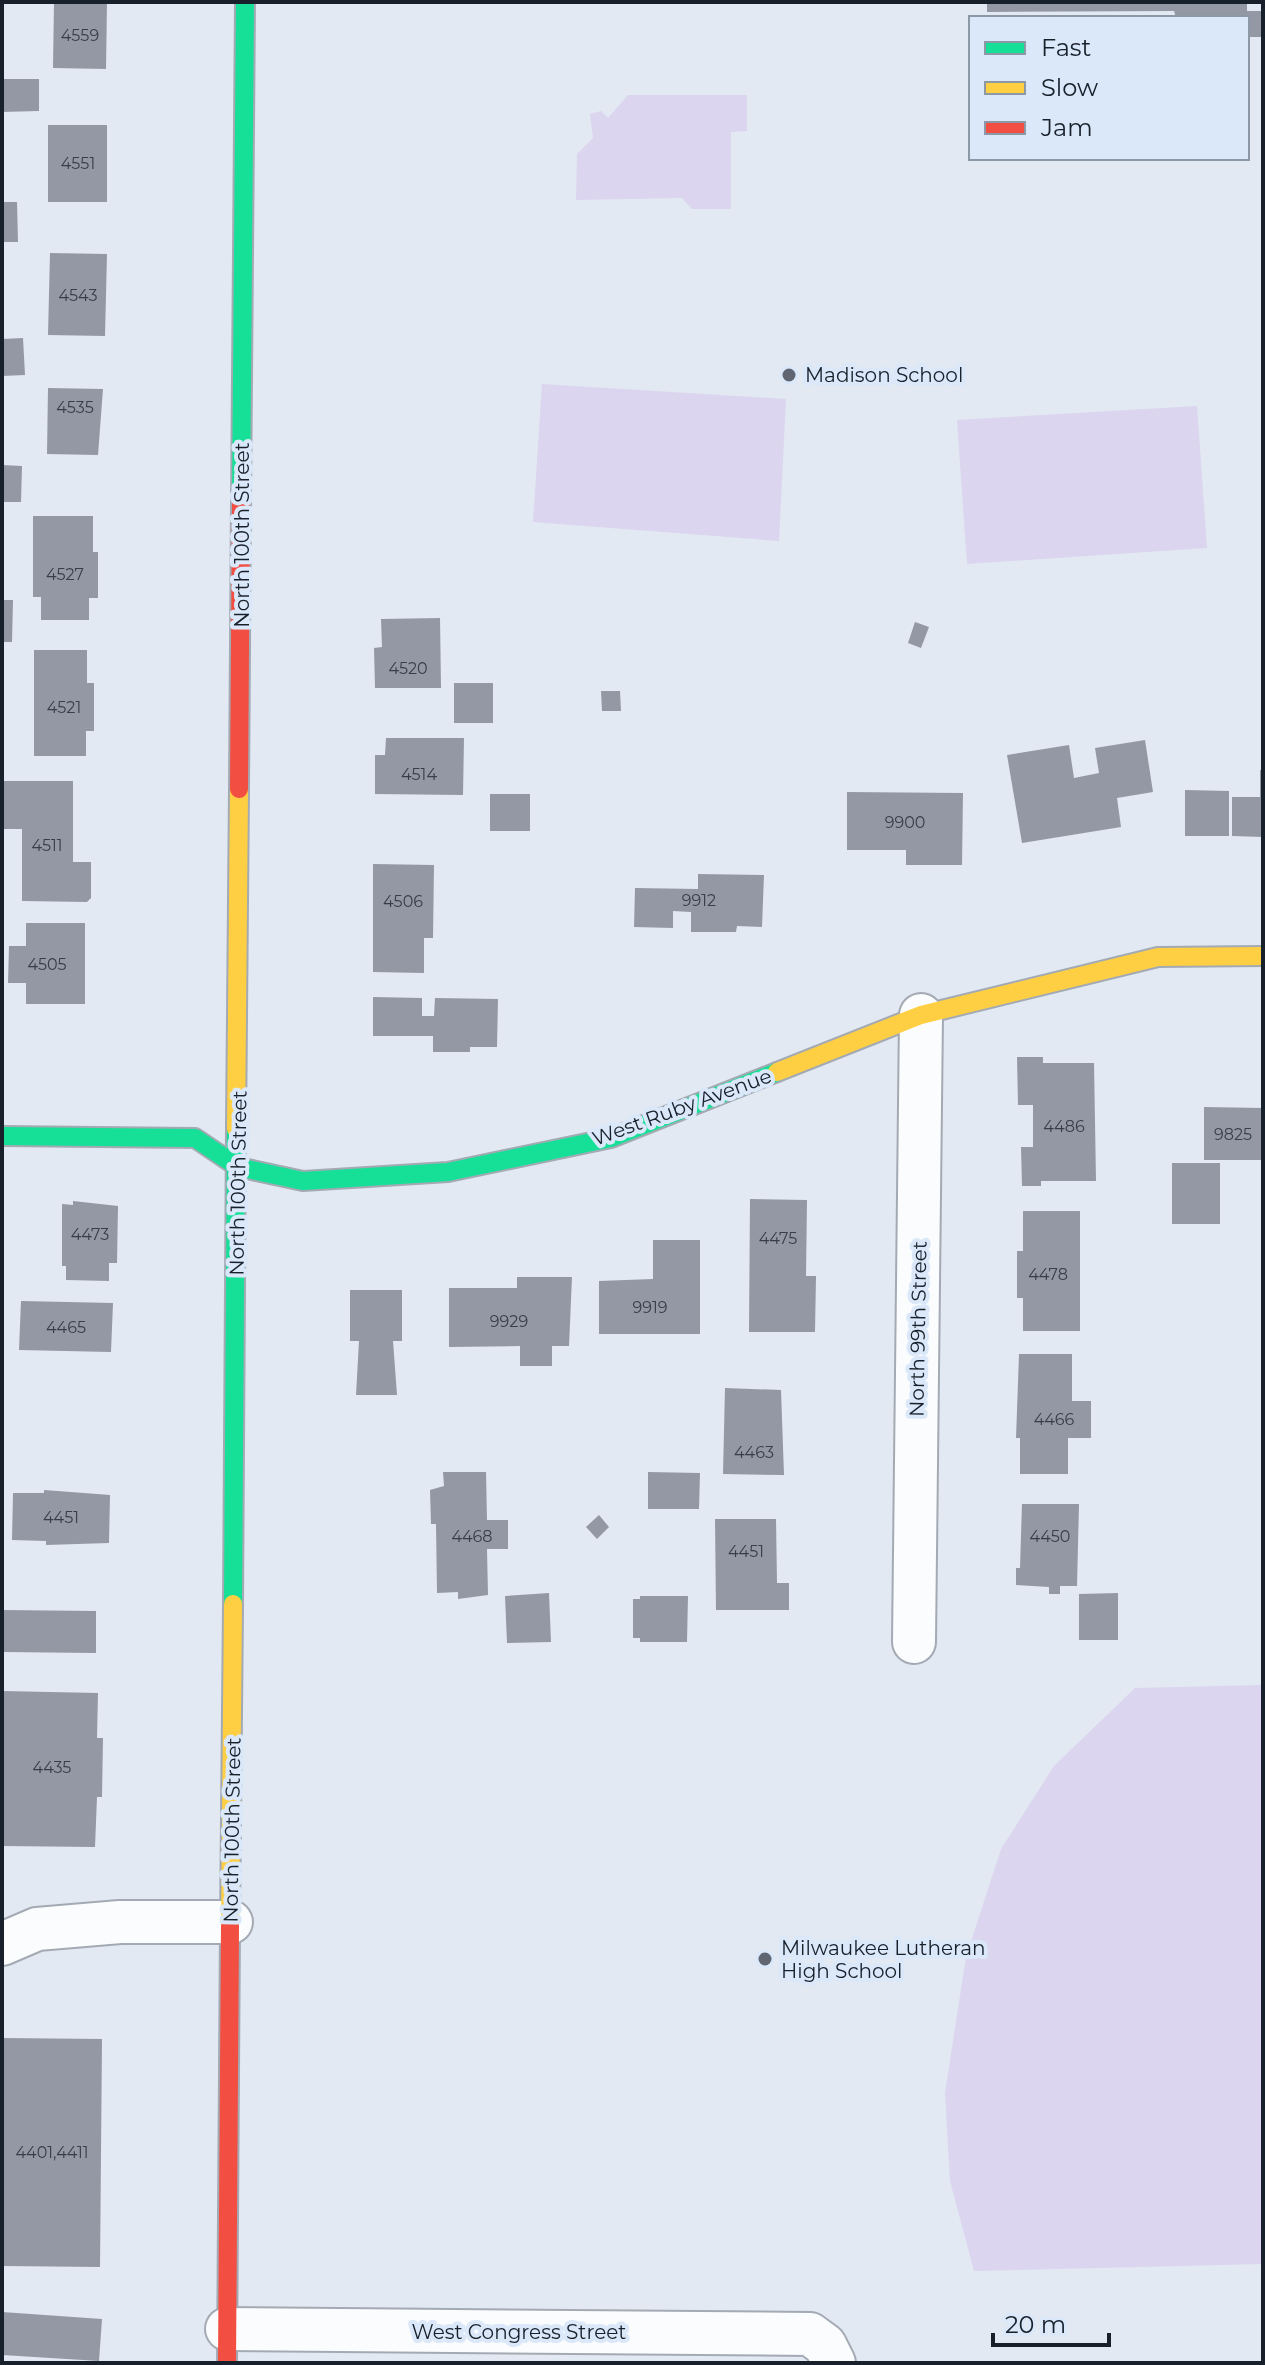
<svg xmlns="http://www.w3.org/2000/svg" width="1265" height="2365" viewBox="0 0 1265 2365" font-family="Montserrat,sans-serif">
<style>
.green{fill:#dbd5ef}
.building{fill:#9498a4}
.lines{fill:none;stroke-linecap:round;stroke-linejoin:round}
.street-casing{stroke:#a3aab3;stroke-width:46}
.fast-casing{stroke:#a3aab3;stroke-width:22}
.slow-casing{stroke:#a3aab3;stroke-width:22}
.jam-casing{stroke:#a3aab3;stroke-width:22}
.street{stroke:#fbfcfd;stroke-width:42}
.fast{stroke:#16e098;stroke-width:18}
.slow{stroke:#ffcf43;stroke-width:18}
.jam{stroke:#f24e42;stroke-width:18}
.poi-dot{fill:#5f6671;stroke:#dbe8f9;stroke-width:3}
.labels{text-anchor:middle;stroke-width:8;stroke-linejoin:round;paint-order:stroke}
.number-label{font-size:16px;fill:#373e49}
.poi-label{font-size:20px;fill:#18202b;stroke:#dbe8f9;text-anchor:start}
.street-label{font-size:20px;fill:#18202b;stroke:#dbe8f9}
</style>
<rect width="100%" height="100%" fill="#e2e9f2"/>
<g class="green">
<polygon points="628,95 747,95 747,131 731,132 731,209 692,209 682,198 576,200 577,154 593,138 590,114 601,111 608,118"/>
<polygon points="542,384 786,399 779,541 533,522"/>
<polygon points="1197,406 1207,548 967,564 957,420"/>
<polygon points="1263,1685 1263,2264 974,2271 950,2181 945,2093 966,1957 1001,1849 1054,1766 1135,1688"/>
</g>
<g class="building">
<polygon points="54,2 107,2 106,69 53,68"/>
<polygon points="987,2 1247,2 1247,11 1263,11 1263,37 1247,37 1247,18 1176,18 1174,11 987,12"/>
<polygon points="2,79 39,79 39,111 2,112"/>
<rect x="48" y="125" width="59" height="77"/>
<polygon points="2,202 17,202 18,242 2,242"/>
<polygon points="50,253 107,254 105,336 48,335"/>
<polygon points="23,338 25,375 2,376 2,339"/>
<polygon points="48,388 103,389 98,455 47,454"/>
<polygon points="2,465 22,466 21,502 2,502"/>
<polygon points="33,516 93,516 93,552 98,552 98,598 89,598 89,620 41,620 41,597 33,597"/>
<polygon points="2,600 13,600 12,642 2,642"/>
<polygon points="440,618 441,688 375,688 374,648 382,647 381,619"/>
<polygon points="915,622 929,627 921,648 908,643"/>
<polygon points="34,650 87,650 87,683 94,683 94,731 86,731 86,756 34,756"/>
<rect x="454" y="683" width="39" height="40"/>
<polygon points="601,691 620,691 621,711 602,711"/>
<polygon points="386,738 464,738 463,795 375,794 375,755 385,755"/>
<polygon points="1145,740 1153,792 1117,798 1121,827 1022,843 1007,755 1069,745 1074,778 1099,773 1095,748"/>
<polygon points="1260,770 1263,770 1263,837 1232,836 1232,797 1260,797"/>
<polygon points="2,781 73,781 73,862 91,862 91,898 87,902 22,901 22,829 2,829"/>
<polygon points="1185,790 1229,791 1229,836 1185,836"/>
<polygon points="847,792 963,793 962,865 906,865 906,850 847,850"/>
<rect x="490" y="794" width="40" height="37"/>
<polygon points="373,864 434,865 433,938 424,938 424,973 373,972"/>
<polygon points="698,874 764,875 762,927 737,926 736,932 691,932 691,912 673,911 673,928 634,927 635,888 698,889"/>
<polygon points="26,923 85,923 85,1004 26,1004 26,983 8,983 9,946 26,946"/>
<polygon points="373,997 422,998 422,1016 434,1016 435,998 498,999 497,1047 470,1047 470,1052 433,1052 433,1036 373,1036"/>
<polygon points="1017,1057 1043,1057 1043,1063 1094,1063 1096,1181 1041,1181 1041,1186 1022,1186 1021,1147 1033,1147 1033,1105 1018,1105"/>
<polygon points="1204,1107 1263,1108 1263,1160 1204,1160"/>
<rect x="1172" y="1163" width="48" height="61"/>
<polygon points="750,1199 807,1200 806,1276 816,1276 815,1332 749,1332"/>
<polygon points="73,1201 118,1206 117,1263 109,1263 109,1281 66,1280 66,1266 62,1266 62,1204 73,1205"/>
<polygon points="1023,1211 1080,1211 1080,1331 1023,1331 1023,1298 1017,1298 1017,1251 1023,1251"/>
<polygon points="653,1240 700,1240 700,1334 599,1334 599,1281 653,1279"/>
<polygon points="517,1277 572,1277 569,1346 552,1346 552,1366 520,1366 520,1346 449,1347 449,1288 517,1288"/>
<polygon points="350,1290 402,1290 402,1341 393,1341 397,1395 356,1395 359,1341 350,1341"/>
<polygon points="21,1301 113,1303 111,1352 19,1350"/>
<polygon points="1019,1354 1072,1354 1072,1401 1091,1401 1091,1438 1068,1438 1068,1474 1020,1474 1020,1438 1016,1438"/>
<polygon points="725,1388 781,1390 784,1475 723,1474"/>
<polygon points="443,1472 486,1472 487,1520 508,1520 508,1549 487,1549 488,1595 458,1599 458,1592 437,1593 436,1524 431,1524 430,1490 444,1486"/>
<polygon points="648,1472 700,1473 699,1509 648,1509"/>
<polygon points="44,1490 110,1495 109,1543 46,1545 46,1541 12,1540 13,1493 44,1493"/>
<polygon points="1022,1504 1079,1504 1077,1586 1060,1586 1060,1594 1049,1594 1049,1587 1016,1585 1016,1568 1020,1568"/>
<polygon points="599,1515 609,1527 597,1539 586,1527"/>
<polygon points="715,1519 776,1519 777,1583 789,1583 789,1610 716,1610"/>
<polygon points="549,1593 551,1642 507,1643 505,1596"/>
<polygon points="1118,1593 1118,1640 1079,1640 1079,1594"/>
<polygon points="640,1596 688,1596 687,1642 640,1642 640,1638 633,1638 633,1599 640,1599"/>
<polygon points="2,1610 96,1611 96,1653 2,1652"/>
<polygon points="2,1691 98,1693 97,1738 103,1738 102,1797 97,1797 95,1847 2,1846"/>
<polygon points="2,2038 102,2039 100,2267 2,2266"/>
<polygon points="2,2312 102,2319 99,2361 2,2355"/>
</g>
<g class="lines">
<defs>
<g id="street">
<polyline points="914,1642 921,1015"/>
<polyline points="2,1944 37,1929 120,1922 231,1922"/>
<polyline points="227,2329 810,2334 825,2345 834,2363"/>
</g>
<g id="fast">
<polyline points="241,503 245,2"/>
<polyline points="2,1136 195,1138 238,1167 303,1181 448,1172 611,1138 777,1072"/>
<polyline points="233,1604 236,1129"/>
</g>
<g id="slow">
<polyline points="777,1072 921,1015 1158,957 1263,956"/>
<polyline points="236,1129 239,789"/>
<polyline points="230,1926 233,1604"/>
</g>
<g id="jam">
<polyline points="239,789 241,503"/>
<polyline points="227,2363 230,1926"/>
</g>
</defs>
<use href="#street" class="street-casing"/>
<use href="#fast" class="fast-casing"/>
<use href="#slow" class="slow-casing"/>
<use href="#jam" class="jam-casing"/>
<use href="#street" class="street"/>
<use href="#fast" class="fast"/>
<use href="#slow" class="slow"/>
<use href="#jam" class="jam"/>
</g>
<g class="poi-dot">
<circle cx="789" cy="375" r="8"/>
<circle cx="765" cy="1959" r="8"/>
</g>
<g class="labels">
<g class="number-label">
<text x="80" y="41">4559</text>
<text x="78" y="169">4551</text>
<text x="78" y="301">4543</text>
<text x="75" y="413">4535</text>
<text x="65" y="580">4527</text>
<text x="408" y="674">4520</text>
<text x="64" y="713">4521</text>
<text x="419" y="780">4514</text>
<text x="905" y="828">9900</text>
<text x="47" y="851">4511</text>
<text x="699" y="906">9912</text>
<text x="403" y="907">4506</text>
<text x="47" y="970">4505</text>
<text x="1064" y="1132">4486</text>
<text x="1233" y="1140">9825</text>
<text x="90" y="1240">4473</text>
<text x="778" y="1244">4475</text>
<text x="1048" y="1280">4478</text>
<text x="650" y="1313">9919</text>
<text x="509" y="1327">9929</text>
<text x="66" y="1333">4465</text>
<text x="1054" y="1425">4466</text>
<text x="754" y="1458">4463</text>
<text x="61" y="1523">4451</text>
<text x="472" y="1542">4468</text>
<text x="1050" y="1542">4450</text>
<text x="746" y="1557">4451</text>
<text x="52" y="1773">4435</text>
<text x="52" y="2158">4401,4411</text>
</g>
<g class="poi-label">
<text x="805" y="382">Madison School</text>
<text x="781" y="1955">Milwaukee Lutheran<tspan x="781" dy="23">High School</tspan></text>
</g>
<g class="street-label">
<text transform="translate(242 535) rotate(-90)" y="7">North 100th Street</text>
<text transform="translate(682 1107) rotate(-20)" y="7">West Ruby Avenue</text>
<text transform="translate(238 1183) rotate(-89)" y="7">North 100th Street</text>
<text transform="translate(918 1329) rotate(-89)" y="7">North 99th Street</text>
<text transform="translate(232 1830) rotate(-89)" y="7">North 100th Street</text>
<text x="519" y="2339">West Congress Street</text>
</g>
</g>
<rect width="1265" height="2365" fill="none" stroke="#18202b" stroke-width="8"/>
<rect x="969" y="16" width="280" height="144" fill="#dbe8f9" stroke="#8d98a7" stroke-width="2"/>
<rect x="985" y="42" width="40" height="12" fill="#16e098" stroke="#8d98a7" stroke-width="2"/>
<text x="1041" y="56" font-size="24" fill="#18202b">Fast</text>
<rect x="985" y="82" width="40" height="12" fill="#ffcf43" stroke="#8d98a7" stroke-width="2"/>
<text x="1041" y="96" font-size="24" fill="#18202b">Slow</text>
<rect x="985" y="122" width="40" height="12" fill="#f24e42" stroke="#8d98a7" stroke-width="2"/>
<text x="1041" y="136" font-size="24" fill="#18202b">Jam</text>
<path d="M993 2333v12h116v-12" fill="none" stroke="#18202b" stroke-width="4"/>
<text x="1005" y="2333" font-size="24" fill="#18202b" stroke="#dbe8f9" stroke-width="6" paint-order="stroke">20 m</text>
</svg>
